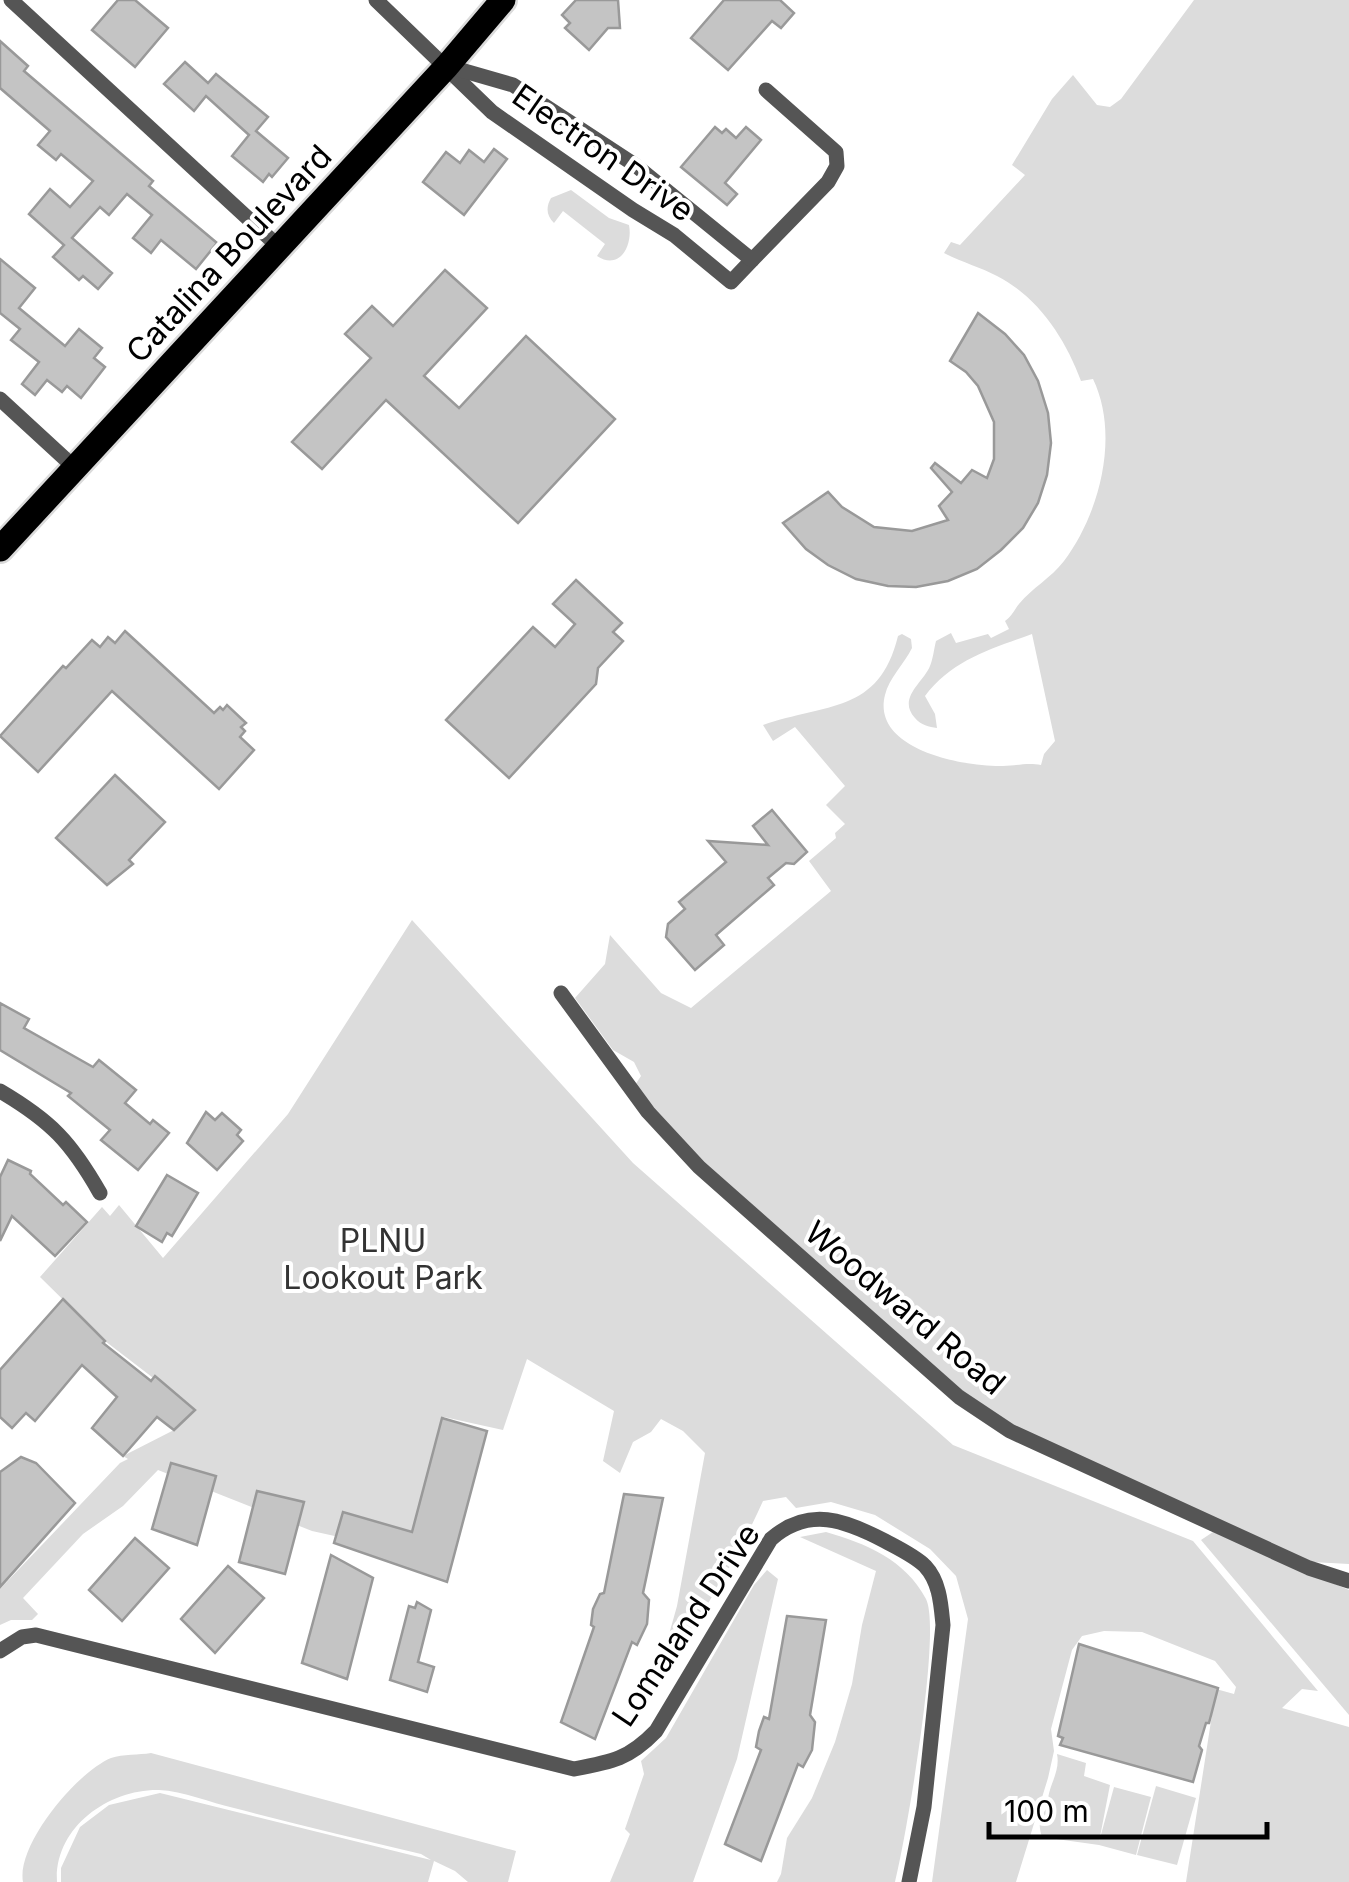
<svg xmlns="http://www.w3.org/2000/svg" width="1349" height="1882" viewBox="0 0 1349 1882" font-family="Inter,sans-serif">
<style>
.green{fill:#dcdcdc}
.building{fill:#c4c4c4;stroke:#999;stroke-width:2.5}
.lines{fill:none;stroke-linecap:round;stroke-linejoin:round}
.primary-casing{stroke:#dbdbdb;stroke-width:30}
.street{stroke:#555;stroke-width:15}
.primary{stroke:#000;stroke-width:25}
.labels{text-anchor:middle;stroke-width:8;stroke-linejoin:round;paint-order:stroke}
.street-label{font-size:32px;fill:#000;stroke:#fff}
.park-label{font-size:32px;fill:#333;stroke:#fff}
</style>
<rect width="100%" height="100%" fill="#fff"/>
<g class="green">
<path d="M1194,0h155v1564l-37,-2 -296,-134 -30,-17 -309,-272 -42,-54 6,-9 -7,-14 -21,-12 -38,-52 30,-34 5,-29 51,58 30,15 140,-117 -22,-30 27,-23 -1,-5 10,-9 -19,-19 19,-19 -50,-59 -22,14 -10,-16c63,-22 116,-11 135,-89l4,-2 9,5 1,9c-8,16 -23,30 -27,47 -14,55 80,72 118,71 13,0 24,-4 38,-1l3,-11 11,-13 -23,-107c-41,15 -80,26 -107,62l10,18 2,14c-8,-1 -16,-3 -22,-10 -18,-20 8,-35 15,-52 3,-7 4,-17 6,-25l15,-8 5,10 32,-9 3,4 18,-9 -4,-8c8,-6 9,-11 14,-17 13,-16 32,-26 45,-43 36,-48 56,-126 29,-182l-12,2c-16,-43 -43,-84 -84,-105 -17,-9 -36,-14 -53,-23l7,-11 9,3 65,-70 -13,-10 40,-66 21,-24 24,30 13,2 11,-8z"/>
<path d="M571,190l38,28 20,7c4,20 -9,46 -32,31l8,-12 -42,-33 -9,12c-8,-8 -8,-16 -3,-25z"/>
<path d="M412,920l221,243 320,282 240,96 125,150 -16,-2 -20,19 67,19v155h-163l30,-193 18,5 2,-7 -21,-26 -73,-29 -38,-1 -22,5 -10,14 -21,79 3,22 -6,27 -32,104h-84l36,-263 -12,-43 -26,-27 -55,-34 -44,-13 -35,6 -10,-11 -23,4c-29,65 -68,125 -108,183l22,-78 28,-153 -22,-22 -22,-12 -10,13 -18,10 -13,31 -17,-12 11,-50 -87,-52 -24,71 -59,-13 -37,135 -95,-21 -154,-61 -35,36 -40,28 -60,64 15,16 -6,6h-21l-11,5v-36l120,-126 8,-4 -5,-3 51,-26 21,-20 -90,-69 -65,-64 62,-70 8,9 9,-11 44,53 125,-144z"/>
<path d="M826,1532c39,11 80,28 100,67 16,32 -20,239 -31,283h-118l4,-8 6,-36 25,-40 23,-56 17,-58 10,-59 14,-54 -76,-34z"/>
<polygon points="1213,1532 1349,1590 1349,1715 1201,1540"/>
<polygon points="767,1570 778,1579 737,1759 693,1882 610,1882 630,1834 625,1829 644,1774 641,1761 666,1738 754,1585"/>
<path d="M151,1753l365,98 -8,31h-40l-13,-11 -21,-10 -6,21h-367v-14l19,-41 29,-22 51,-12 271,67 -10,-6c-63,-15 -125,-30 -187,-46 -23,-5 -51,-17 -75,-18 -51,-1 -105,38 -102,92h-34c-7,-37 54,-110 88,-124 12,-4 28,-3 40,-5z"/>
<path d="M1057,1754l29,9 -2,13 26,9 -11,57 15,-55 37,10 -15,58 -37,-10 -57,-8c-4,-12 -3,-20 6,-30 -2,-20 13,-33 9,-53z"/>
<polygon points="1156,1786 1196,1798 1177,1865 1137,1855"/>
</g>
<g class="building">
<polygon points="118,0 135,0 168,28 135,67 92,30"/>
<polygon points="576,0 618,0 620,28 608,28 589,50 565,28 570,23 562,15"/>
<polygon points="724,0 780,0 794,13 781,28 772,21 728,70 691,38"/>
<polygon points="0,41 28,66 24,71 153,181 149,186 217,243 196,269 161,240 151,253 133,238 152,215 127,194 109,215 100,207 72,238 112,273 98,289 83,276 79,280 53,257 64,245 29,214 50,189 70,207 93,181 61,154 56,160 38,145 50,131 0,88"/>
<polygon points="185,62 208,83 216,74 268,117 256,131 288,158 272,177 269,174 263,182 232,156 249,135 206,96 194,111 164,84"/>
<polygon points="715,127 722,133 726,129 736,138 746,127 761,140 725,183 737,194 727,205 681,167"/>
<polygon points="494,149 507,159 464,215 423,182 446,152 460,163 469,150 484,162"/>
<polygon points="0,259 35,288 19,308 65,346 79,329 102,348 94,358 105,367 81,398 67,386 62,392 47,380 35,395 22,384 39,362 11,340 20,329 0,313"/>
<polygon points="445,270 487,308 424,376 459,408 526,336 615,419 518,523 386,400 322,469 292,442 371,358 345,334 372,306 393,326"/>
<polygon points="978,313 1005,334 1024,355 1038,381 1048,413 1051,443 1047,475 1038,503 1023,528 1001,550 977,569 948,581 916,587 888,586 856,579 828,565 806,549 783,523 828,492 842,507 874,527 912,531 948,520 939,506 952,492 931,468 935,463 961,483 972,470 987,478 994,459 994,422 978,386 966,372 950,361"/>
<polygon points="576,580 622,623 613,632 623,641 598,668 596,684 509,778 446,720 533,627 555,647 575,624 553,604"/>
<polygon points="125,631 214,713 220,707 223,710 227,705 246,723 241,727 245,731 240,737 254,750 219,789 112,691 38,772 0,736 63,666 66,668 92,640 100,647 108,637 115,643"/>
<polygon points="115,775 165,822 129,860 133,864 107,885 56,838"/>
<polygon points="772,810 807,852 794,864 786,863 768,878 774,885 716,935 724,945 695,970 666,937 668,924 685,909 679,902 726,862 708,841 768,845 753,826"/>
<polygon points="0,1003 29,1019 24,1028 93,1067 99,1060 136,1090 125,1103 150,1124 153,1120 169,1133 138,1170 101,1140 110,1130 68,1096 71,1093 0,1050"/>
<polygon points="206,1112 215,1120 222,1113 241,1130 237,1135 243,1141 217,1170 187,1143"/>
<polygon points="8,1160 31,1171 30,1174 63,1205 66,1202 87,1222 55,1256 12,1216 0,1241 0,1177"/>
<polygon points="167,1175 198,1193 172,1236 167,1233 162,1242 136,1226"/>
<polygon points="63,1299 105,1341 103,1343 151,1381 155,1376 195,1410 174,1430 157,1417 123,1456 92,1428 117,1397 82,1365 35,1421 26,1413 12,1428 0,1417 0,1370"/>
<polygon points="442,1418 487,1431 447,1582 334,1543 343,1512 412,1532"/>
<polygon points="21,1457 36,1463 75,1503 0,1587 0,1472"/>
<polygon points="171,1463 216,1476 197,1545 152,1529"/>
<polygon points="257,1491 304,1502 285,1574 239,1562"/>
<polygon points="624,1494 663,1498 643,1593 649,1600 647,1624 637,1645 632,1642 595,1739 561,1722 594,1627 591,1625 593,1609 600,1594 604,1593"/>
<polygon points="135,1538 169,1568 122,1621 89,1590"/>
<polygon points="331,1555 373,1578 347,1679 302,1663"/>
<polygon points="228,1566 264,1598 215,1653 181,1619"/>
<polygon points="417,1602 431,1610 418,1662 434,1667 427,1692 390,1680 409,1606 415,1608"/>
<polygon points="787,1616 826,1620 810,1715 815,1722 812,1750 803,1767 798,1764 761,1861 725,1844 761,1750 756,1747 759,1731 764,1717 769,1719"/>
<polygon points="1079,1644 1218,1688 1209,1723 1206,1723 1199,1746 1202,1750 1193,1782 1060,1745 1063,1738 1058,1736"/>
</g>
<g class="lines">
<defs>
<polyline id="primary" points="0,549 447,66 503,0"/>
</defs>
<use href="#primary" class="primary-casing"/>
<g class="street">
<polyline points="11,0 279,247"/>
<polyline points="376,0 492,112 633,210 674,235 731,282 752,260"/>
<polyline points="447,66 513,85 635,165 752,260 828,182 837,166 836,152 766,90"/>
<polyline points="0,399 75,468"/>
<polyline points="561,993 648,1112 699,1167 959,1397 1010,1431 1309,1568 1349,1581"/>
<path d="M0,1091c51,30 71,51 100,102"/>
<path d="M0,1651l22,-14 14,-2 538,134c38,-7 55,-10 82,-38l115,-192c38,-33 74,-19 114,2 13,7 30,15 40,25 15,16 16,39 18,59l-19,182 -15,75"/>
</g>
<use href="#primary" class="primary"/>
</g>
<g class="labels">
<g class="street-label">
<text transform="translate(603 153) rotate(35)" y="11">Electron Drive</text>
<text transform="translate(229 254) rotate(-47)" y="11">Catalina Boulevard</text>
<text transform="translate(905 1308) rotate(40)" y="11">Woodward Road</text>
<text transform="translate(686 1625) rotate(-56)" y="11">Lomaland Drive</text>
</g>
<g class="park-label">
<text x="383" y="1252">PLNU<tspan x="383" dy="37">Lookout Park</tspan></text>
</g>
</g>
<path d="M989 1822v15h278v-15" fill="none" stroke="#000000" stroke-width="5"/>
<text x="1004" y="1822" font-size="30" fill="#000000" stroke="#ffffff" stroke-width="8" paint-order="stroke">100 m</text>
</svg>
